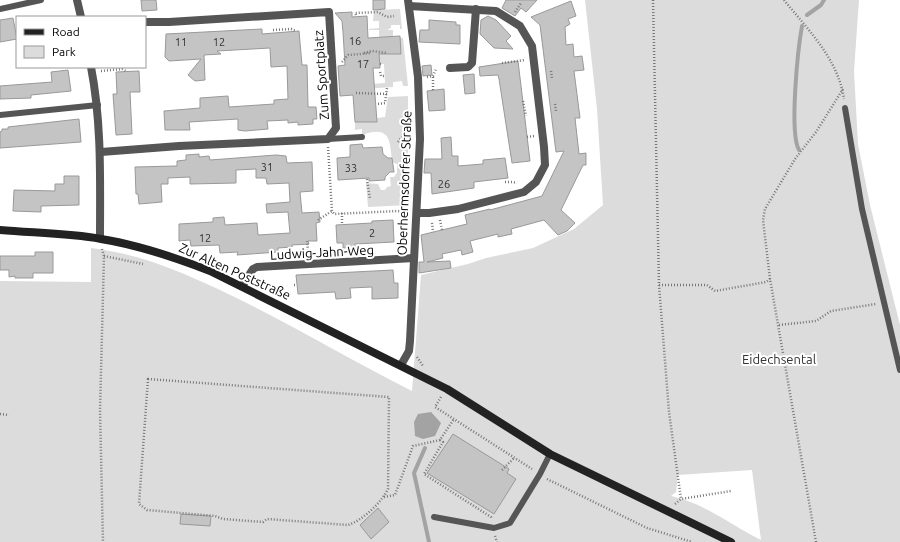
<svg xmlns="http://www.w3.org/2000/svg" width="900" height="542" viewBox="0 0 900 542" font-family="Ubuntu,sans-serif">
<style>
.green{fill:#dcdcdc;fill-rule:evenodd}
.water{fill:#a3a3a3}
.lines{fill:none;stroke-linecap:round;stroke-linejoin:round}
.stream{stroke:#a3a3a3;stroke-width:4}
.building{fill:#c4c4c4;stroke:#999}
.path{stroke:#777;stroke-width:2.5;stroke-dasharray:1 2;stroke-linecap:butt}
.lane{stroke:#555;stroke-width:6}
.street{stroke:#555;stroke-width:8}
.secondary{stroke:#222;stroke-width:8}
.labels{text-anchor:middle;stroke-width:4;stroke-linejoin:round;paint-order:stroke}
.number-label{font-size:11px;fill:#313131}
.street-label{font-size:13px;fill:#000;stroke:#fff}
.park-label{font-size:13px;fill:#333;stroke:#fff}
</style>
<rect width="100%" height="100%" fill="#fff"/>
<g class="green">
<path d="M585,0h274l-5,71 4,73 12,61 30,120v217h-900v-261l91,1v-34c48,6 83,21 127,41 66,31 129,69 194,102l9,-116 47,-11 18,-6 47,-10 41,-19 29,-24 -6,-96zM752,470l9,70c-30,-15 -57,-37 -90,-44l5,-4 2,-17z"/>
<polygon points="400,9 402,29 400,29 400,25 391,25 391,28 387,30 393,30 393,38 403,38 408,86 403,86 402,81 393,82 393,87 349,90 349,86 385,83 384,64 380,64 379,57 373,57 379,39 379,30 369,30 369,29 379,28 379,21 373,21 374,10"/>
<path d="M408,96v109l-40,2 -2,-24 12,1 3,6h4l2,-3 4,-1 -1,-9h4l3,-4v-9l-5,-2c-2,-22 -2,-37 -30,-27v-6l-7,1v-8h22v-4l8,-1 3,-20z"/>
</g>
<polygon class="water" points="431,412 441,423 435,436 423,439 415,436 414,422 418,414"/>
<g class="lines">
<g class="stream">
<polyline points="807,15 821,5 824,0"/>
<path d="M799,150c-10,-17 -1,-102 3,-124"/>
<polyline points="425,448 414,473 429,542"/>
</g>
</g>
<g class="building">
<polygon points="141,0 156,0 157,10 142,11"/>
<polygon points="373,0 385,0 385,9 373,10"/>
<polygon points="506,0 537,0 526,12 521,8 515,16 502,8"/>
<polygon points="571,1 576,16 568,19 570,24 565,27 566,45 573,44 574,57 582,56 584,70 574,71 580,118 575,118 579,154 586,153 586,165 583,165 561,210 575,223 567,231 558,235 544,220 511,229 512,234 498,237 498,234 470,241 473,252 462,255 461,250 442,254 443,258 427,262 450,261 451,268 419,273 419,262 424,262 421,235 467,224 465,215 490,209 490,210 542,196 564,151 556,152 540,25 531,17"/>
<polygon points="352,12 352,17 367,16 368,38 400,36 401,54 379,54 380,68 373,68 377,122 355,122 353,95 340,96 338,66 345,65 343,32 342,21 335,13"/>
<polygon points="488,16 496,20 511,36 506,41 513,49 494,48 480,34 481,20"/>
<polygon points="13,18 17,39 0,42 0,20"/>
<polygon points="429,20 456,22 456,25 460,25 460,44 419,42 420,30 429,30"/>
<polygon points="262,29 262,34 299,31 302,65 307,65 308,107 316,107 317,119 313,119 313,124 298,125 298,122 288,123 288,120 267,121 268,129 245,131 238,130 238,119 189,122 190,130 165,130 164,111 200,108 200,98 228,96 229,107 274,104 274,100 288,99 287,66 271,67 270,48 217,51 221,54 204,55 205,80 195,81 188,75 201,59 169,61 165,57 166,34"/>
<polygon points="518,61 530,161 512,163 499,79 498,75 480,76 479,67"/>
<polygon points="431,65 432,75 423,76 422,66"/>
<polygon points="68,70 71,91 31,95 31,98 0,99 0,86 52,82 51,72"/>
<polygon points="139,71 140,92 130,92 132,134 116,135 113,94 117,94 116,72"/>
<polygon points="474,74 475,93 465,94 463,75"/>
<polygon points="444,89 445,110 429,111 427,91"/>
<polygon points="79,119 81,142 0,148 0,132 2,131 2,129 8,129 8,127"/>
<polygon points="451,137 452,156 458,156 458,166 483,164 483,160 505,158 508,178 474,182 474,188 432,194 431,173 424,173 425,159 442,159 441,138"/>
<polygon points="362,144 363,148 382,147 383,154 388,158 392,158 394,172 390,172 385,177 385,180 369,181 369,178 338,180 337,158 350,157 350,145"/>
<polygon points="199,154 199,157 209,156 210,160 276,155 286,156 287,163 312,162 313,191 300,192 302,213 319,212 320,222 316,223 317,241 308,241 309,244 292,245 292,247 278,248 278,252 237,255 238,252 220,253 219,245 191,246 190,240 179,241 179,224 213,222 213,218 224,217 225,225 257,223 258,235 290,233 288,212 267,213 266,204 290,202 289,183 267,184 266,178 256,178 256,169 236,170 236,183 190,184 190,177 168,178 168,184 161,184 162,202 139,204 138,194 136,194 135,167 177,166 177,161 186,160 186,155"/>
<polygon points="64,176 79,176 79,205 41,206 41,212 13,211 14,190 55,191 55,184 64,184"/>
<polygon points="393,220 394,242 355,244 355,247 343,248 343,243 337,243 336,225 372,223 372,221"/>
<polygon points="35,252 53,252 53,273 33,273 33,278 15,278 15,276 9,277 9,270 0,270 0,256 35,256"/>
<polygon points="393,270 394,283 398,283 398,298 372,299 372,287 350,288 351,298 336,299 335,292 298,294 296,275"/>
<polygon points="453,434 509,469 507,473 516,479 494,514 427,473"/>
<polygon points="378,508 389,522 371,539 360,525"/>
<polygon points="181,514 211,516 210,526 180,524"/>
</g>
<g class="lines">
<g class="path">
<polyline points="653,0 659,285 669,412 681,499"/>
<path d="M784,0c25,31 54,59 60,99"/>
<polyline points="515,12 521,3"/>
<polyline points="356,15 355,13 378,12 387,17 394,16"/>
<polyline points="273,30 291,29 296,31"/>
<polyline points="364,53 372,51 387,53"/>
<polyline points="342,62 348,55 371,53"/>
<polyline points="502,63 525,60"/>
<polyline points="380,64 383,64"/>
<polyline points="101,71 122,69 126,71"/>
<polyline points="551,71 552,78"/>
<polyline points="380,72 381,76 384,76"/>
<polyline points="427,77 433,76 436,69"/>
<polyline points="433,90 433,76"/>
<polyline points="356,93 387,94"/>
<polyline points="523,101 526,116"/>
<polyline points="378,104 385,103 387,88"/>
<polyline points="555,104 556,111"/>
<polyline points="527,137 534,136"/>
<polyline points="398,142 402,137"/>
<polyline points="328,147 332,211 334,214 398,211 407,213"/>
<polyline points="367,179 370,199"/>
<polyline points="505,182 513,182 517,183"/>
<polyline points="342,213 342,224"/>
<polyline points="318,220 332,211"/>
<polyline points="440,220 442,230"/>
<polyline points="432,223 433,232"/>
<polyline points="102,249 104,256 100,410 103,542"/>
<polyline points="302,253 308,250 307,241"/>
<polyline points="104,256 143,264"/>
<polyline points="294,285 297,285"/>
<polyline points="659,285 707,285 715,291 766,282 770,279"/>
<polyline points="779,325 816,321 831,311 876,304"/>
<polyline points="417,357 423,366"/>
<path d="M148,379l241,18 -1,92c-7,14 -25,31 -40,36l-81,-6 -4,3 -40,-3 -8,-3 -68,-6 -8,-6z"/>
<polyline points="441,397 435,407 532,469"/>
<polyline points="0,414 9,415"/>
<polyline points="440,440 443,442 424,474 491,517 491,519"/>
<polyline points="502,470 514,458"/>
<polyline points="547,479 647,528 692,542"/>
<polyline points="384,497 395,495 413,446 440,440 454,419"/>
<polyline points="675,504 681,499 731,491"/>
<polyline points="495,536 497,542"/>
<polyline points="816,542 770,279 763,220 765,209 795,159 816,132 843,89"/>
</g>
<g class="lane">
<polyline points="0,9 41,0"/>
<polyline points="845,108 862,209 900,370"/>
<polyline points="0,115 98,105"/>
<polyline points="328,139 362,137"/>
<polyline points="434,517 494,528 510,523 540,474 550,454"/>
</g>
<g class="street">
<polyline points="77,0 81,17"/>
<polyline points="409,6 496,11 520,26 532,46 544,147 545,165 536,182 524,192 458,209 429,213 417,213"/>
<path d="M91,67c11,57 9,114 9,171"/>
<polyline points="450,68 468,67 472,63 476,9"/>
<polyline points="101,152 179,146 328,139 336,128 329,12 169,22 145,22"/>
<polyline points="242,286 253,269 257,267 414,258"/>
<polyline points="401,365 409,351 410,341 420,139 418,77 408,0"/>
</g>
<path class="secondary" d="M0,230c33,3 68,3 101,9 38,6 73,18 109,32l237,118 103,65 181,88"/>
</g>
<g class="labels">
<g class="number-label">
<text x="355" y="45">16</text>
<text x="181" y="46">11</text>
<text x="219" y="46">12</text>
<text x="363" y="68">17</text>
<text x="267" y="171">31</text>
<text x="351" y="172">33</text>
<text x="444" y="188">26</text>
<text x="372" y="237">2</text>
<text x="205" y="242">12</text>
</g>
<g class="street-label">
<text transform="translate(321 75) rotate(-94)" y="5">Zum Sportplatz</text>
<text transform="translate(404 183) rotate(-88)" y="5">Oberhermsdorfer Straße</text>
<text transform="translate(322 252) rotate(-3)" y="5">Ludwig-Jahn-Weg</text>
<text transform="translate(235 271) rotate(24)" y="5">Zur Alten Poststraße</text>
</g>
<g class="park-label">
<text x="779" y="364">Eidechsental</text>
</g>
</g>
<rect x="16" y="16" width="130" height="52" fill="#ffffff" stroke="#999999"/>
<rect x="24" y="29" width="20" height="6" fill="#222222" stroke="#999999"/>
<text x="52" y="36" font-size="12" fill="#000000">Road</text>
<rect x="24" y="46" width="20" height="12" fill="#dcdcdc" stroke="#999999"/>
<text x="52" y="56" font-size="12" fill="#000000">Park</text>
</svg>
